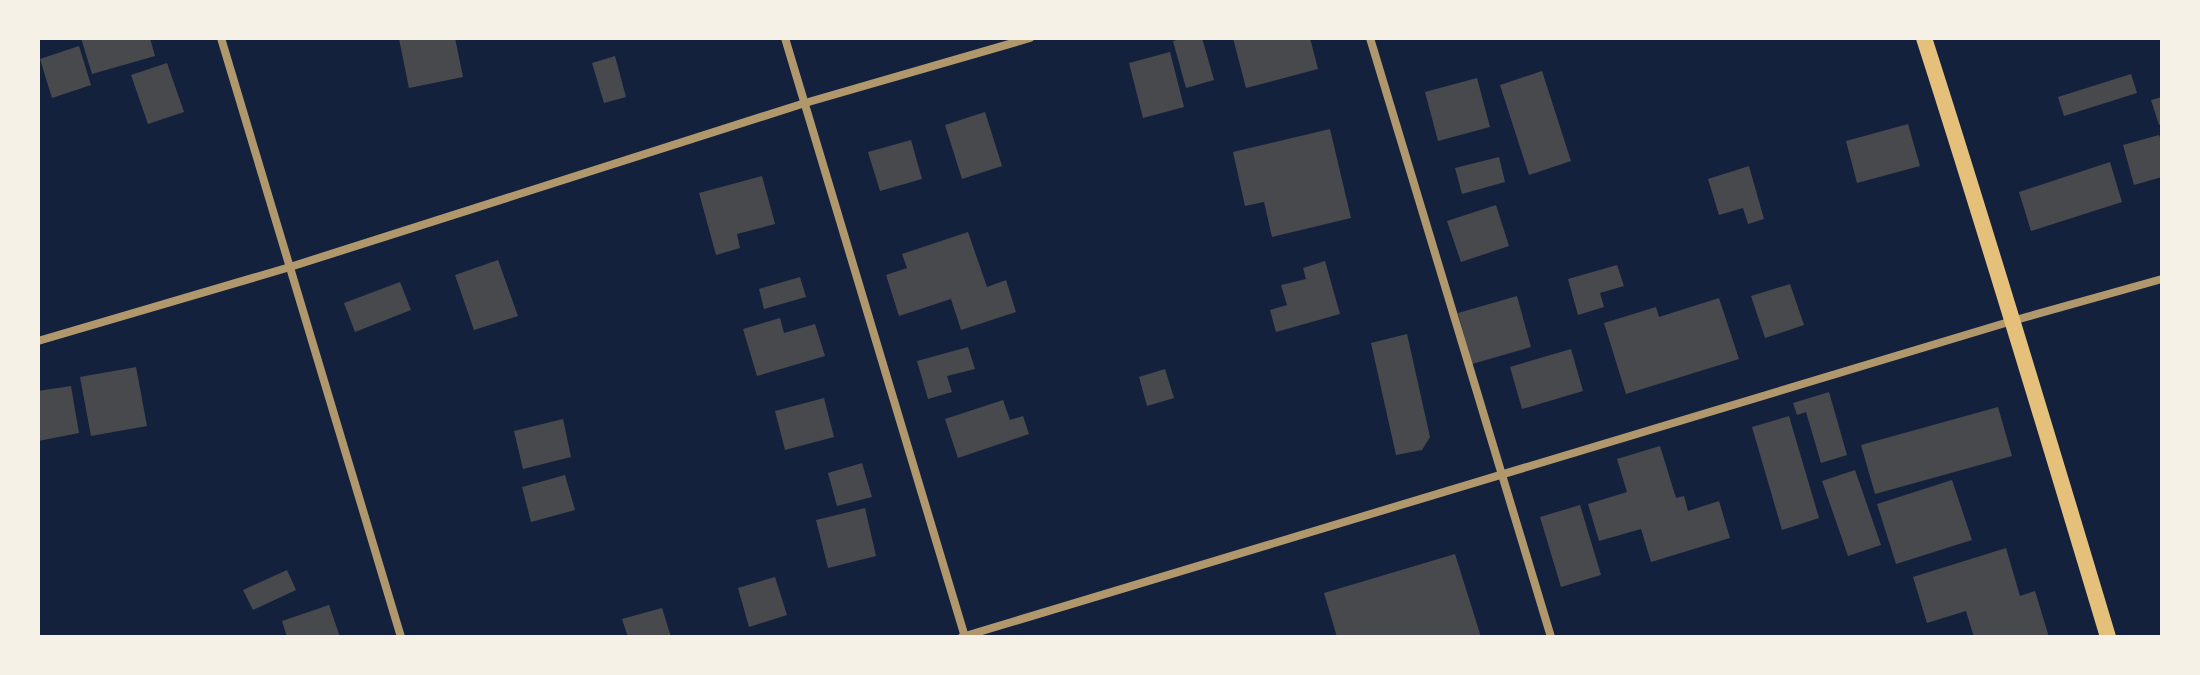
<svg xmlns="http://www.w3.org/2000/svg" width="2200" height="675" viewBox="0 0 2200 675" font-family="Arial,sans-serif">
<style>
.building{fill:#48494c}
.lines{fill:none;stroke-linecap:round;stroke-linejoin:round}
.minor{stroke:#b1986c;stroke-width:8}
.secondary{stroke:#e5c07b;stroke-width:16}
</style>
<rect width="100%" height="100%" fill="#14213d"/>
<g class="building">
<polygon points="81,38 150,38 155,56 92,74"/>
<polygon points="405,38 455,38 463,77 409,88 399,39"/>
<polygon points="1184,38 1202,38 1214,80 1186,88 1173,41"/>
<polygon points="1233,38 1310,38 1318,69 1246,88"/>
<polygon points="79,46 91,85 52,98 40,59"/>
<polygon points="1170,52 1184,107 1143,118 1129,63"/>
<polygon points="615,56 626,97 604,103 592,63"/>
<polygon points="167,63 184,112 148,124 131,75"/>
<polygon points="1542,71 1571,161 1529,175 1500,85"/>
<polygon points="2131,74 2137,93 2064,116 2058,97"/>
<polygon points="1477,78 1490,127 1438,141 1425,92"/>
<polygon points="2162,97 2162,124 2159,125 2151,100"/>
<polygon points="985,112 1002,166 962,179 945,125"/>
<polygon points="1908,124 1920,166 1857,183 1846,141"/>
<polygon points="1330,129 1351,218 1272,237 1264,202 1245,206 1233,152"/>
<polygon points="2159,135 2162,144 2162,177 2134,185 2123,145"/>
<polygon points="911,140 922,179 880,191 868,152"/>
<polygon points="1499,157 1505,182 1462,194 1455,168"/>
<polygon points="2110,162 2122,202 2031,231 2019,192"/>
<polygon points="1749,166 1764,219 1748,224 1743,208 1719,215 1708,179"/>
<polygon points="762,176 775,224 737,234 740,248 716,255 699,193"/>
<polygon points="1496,205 1509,246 1461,262 1447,221"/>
<polygon points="968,232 987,287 1006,280 1016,312 961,330 951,299 899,316 886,275 907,268 902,254"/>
<polygon points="498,260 518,316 474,330 455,275"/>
<polygon points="1325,261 1340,314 1276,332 1270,310 1287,305 1281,285 1306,279 1303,268"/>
<polygon points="1617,265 1624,286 1600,293 1604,307 1578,315 1568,279"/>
<polygon points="800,277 806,297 764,309 759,289"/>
<polygon points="400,282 411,310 355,332 344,303"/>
<polygon points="1790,284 1804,325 1765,338 1751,296"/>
<polygon points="1517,296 1531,347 1472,364 1458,313"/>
<polygon points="1719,298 1739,359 1626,394 1604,323 1656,307 1659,317"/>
<polygon points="780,318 784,333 815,324 825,356 757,376 743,329"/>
<polygon points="1407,334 1430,437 1422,450 1396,455 1371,343"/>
<polygon points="968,347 975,369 947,376 952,392 928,399 917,361"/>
<polygon points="1571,349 1583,391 1522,409 1510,367"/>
<polygon points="136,367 147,426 91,436 80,377"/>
<polygon points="1165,369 1174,398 1147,406 1139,377"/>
<polygon points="71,386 79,433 38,441 38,391"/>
<polygon points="1829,392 1847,455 1821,463 1806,412 1797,415 1793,403"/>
<polygon points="824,398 834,437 785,450 775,411"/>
<polygon points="1003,400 1010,420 1023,416 1029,434 958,458 945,419"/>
<polygon points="1998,407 2012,456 1875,494 1861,445"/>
<polygon points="1789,416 1819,518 1782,530 1752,427"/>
<polygon points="563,419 571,457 523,469 514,431"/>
<polygon points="1660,446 1676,498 1684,496 1688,511 1719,501 1730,538 1651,562 1641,529 1599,541 1588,504 1627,492 1617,459"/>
<polygon points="862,463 872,497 837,506 828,473"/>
<polygon points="1855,470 1881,545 1848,556 1822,481"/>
<polygon points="565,475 575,510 531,522 522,487"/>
<polygon points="1952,480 1972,540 1896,564 1877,504"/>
<polygon points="1580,505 1601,575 1561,587 1540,517"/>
<polygon points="865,508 876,556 828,568 816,520"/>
<polygon points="2006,548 2020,596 2035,591 2049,637 1974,637 1966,611 1927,623 1913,577"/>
<polygon points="1455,554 1481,637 1337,637 1324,593"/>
<polygon points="287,570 296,590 253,610 243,590"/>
<polygon points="775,577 787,615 749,627 738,588"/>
<polygon points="329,605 340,637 287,637 282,621"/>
<polygon points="662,608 671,637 628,637 622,619"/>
</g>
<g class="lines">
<g class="minor">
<polyline points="221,38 401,637"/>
<polyline points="785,38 965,637"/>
<polyline points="1370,38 1551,637"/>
<polyline points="38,341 290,267 805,103 1030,38"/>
<polyline points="962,637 2012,321 2162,279"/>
</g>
<path class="secondary" d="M1924,38c64,199 124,399 184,599"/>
</g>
<rect width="2200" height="675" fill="none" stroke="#f6f1e7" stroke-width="80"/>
</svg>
